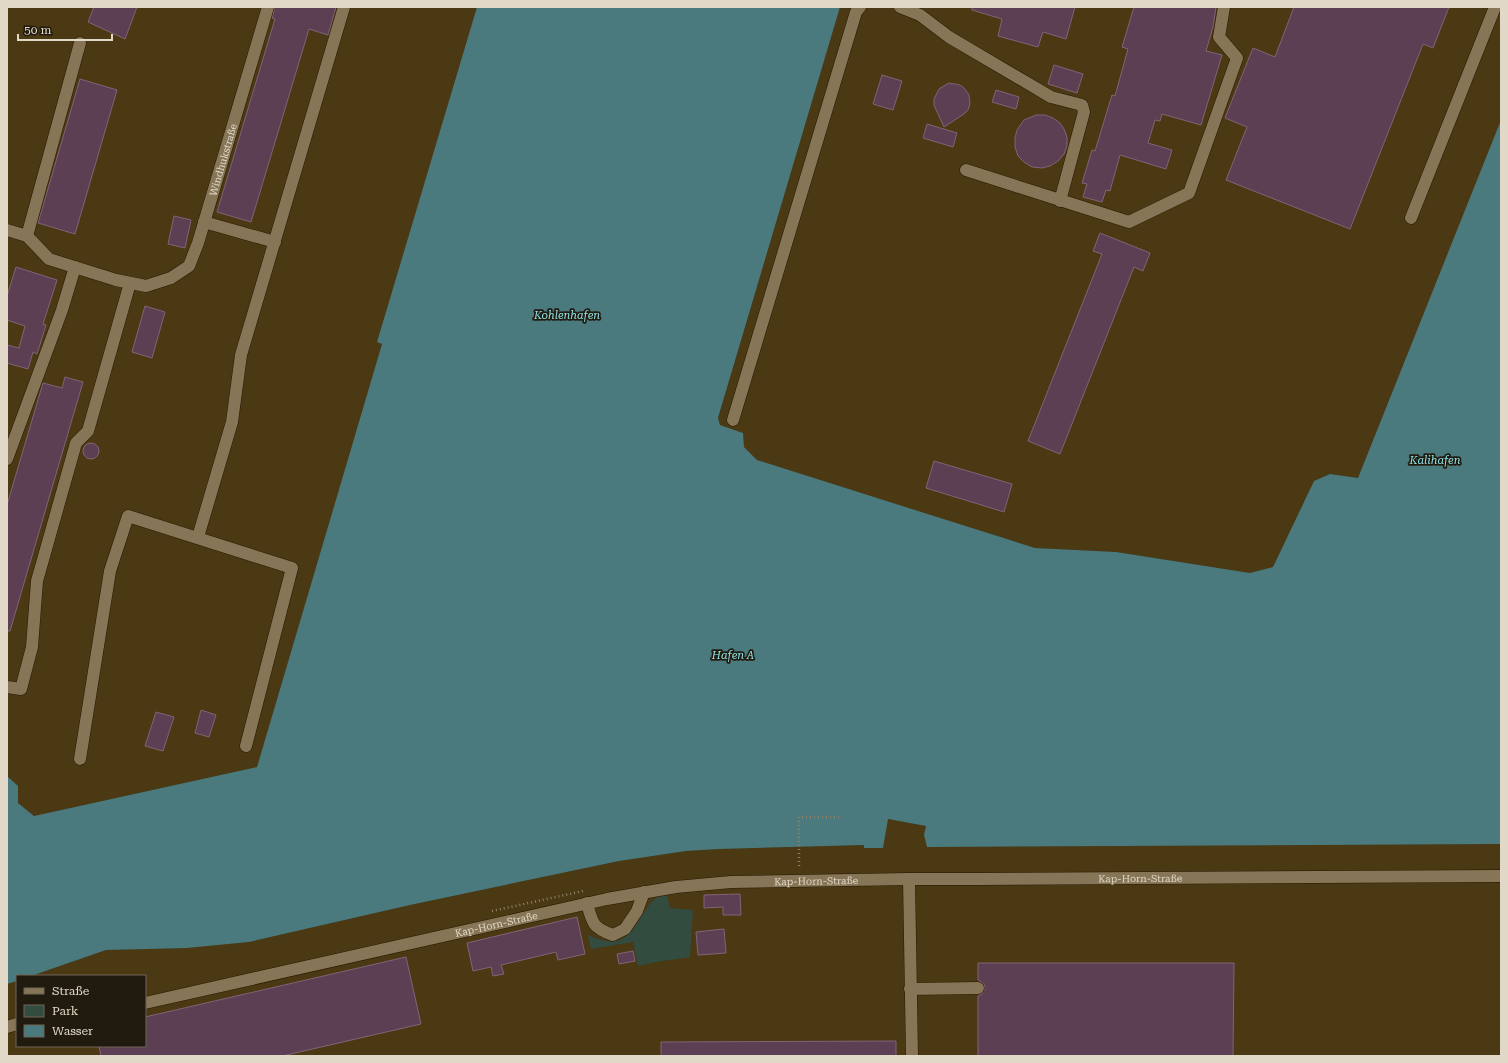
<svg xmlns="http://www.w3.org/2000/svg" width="1508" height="1063" viewBox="0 0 1508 1063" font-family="'Roboto Serif',serif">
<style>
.built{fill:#4b3913}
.green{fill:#324c40}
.water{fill:#4a7a7e}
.building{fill:#5c3f53;stroke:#826378}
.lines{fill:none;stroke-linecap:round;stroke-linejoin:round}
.minor-casing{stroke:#261800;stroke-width:13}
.path{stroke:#8e826a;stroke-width:2.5;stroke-dasharray:1 3;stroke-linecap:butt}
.minor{stroke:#867556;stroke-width:12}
.labels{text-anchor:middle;stroke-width:3.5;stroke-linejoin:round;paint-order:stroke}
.street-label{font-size:10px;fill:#e1d8c7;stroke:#211a0e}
.water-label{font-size:11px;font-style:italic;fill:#8fe3e9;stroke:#211a0e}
</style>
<rect width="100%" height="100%" fill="#403113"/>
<g class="built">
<polygon points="7,7 477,7 377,342 382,344 257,767 34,816 18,803 18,786 7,776"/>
<polygon points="840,7 1501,7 1501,120 1358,478 1330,474 1314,481 1273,567 1250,573 1116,552 1035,548 757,460 744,447 743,433 720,425 718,419"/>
<polygon points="888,819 926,826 924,835 927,847 1501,844 1501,1056 7,1056 7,984 17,981 17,1046 145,1046 145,976 31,976 106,950 187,948 249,942 410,905 619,861 686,851 719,849 864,845 864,848"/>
</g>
<path class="green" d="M667,896l3,12 23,2 -3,47 -34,5 -18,4 -5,-24 -42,7 -3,-14c36,16 41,0 59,-27 2,-3 6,-9 11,-11 2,-1 6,-1 9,-1z"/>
<polygon class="water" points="477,7 840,7 718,418 720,425 743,433 744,447 757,460 1035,548 1116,552 1250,573 1273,567 1314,481 1330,474 1358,478 1501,120 1501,844 927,847 924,835 926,826 888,819 883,848 864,848 864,845 719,849 686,851 619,861 410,905 249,942 187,948 106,950 31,976 17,976 17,981 7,984 7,776 18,786 18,803 34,816 257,767 382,344 377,342"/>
<g class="building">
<polygon points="94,7 137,7 125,39 88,22"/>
<polygon points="275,7 336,7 328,35 309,29 251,222 217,212 275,19 272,18"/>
<polygon points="972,7 1075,7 1066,39 1043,32 1038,47 998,36 1002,19 972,10"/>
<polygon points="1134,7 1216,7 1213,27 1206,51 1222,55 1201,125 1162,114 1160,121 1155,120 1148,143 1172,150 1166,169 1120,155 1110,191 1106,190 1102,202 1083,197 1087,184 1082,183 1092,150 1095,151 1112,95 1115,96 1128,49 1122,47"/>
<polygon points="1294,7 1449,7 1433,48 1423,44 1350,229 1226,180 1247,127 1225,118 1253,48 1275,57"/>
<polygon points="1054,65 1083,74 1077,93 1048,84"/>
<polygon points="882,75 902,81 893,110 873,104"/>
<polygon points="80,79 117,90 75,234 38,223"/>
<polygon points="949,83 960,85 964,88 969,95 970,104 968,110 964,114 944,127 934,105 934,99 939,89"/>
<polygon points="996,90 1019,97 1016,109 992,102"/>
<polygon points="1036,115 1045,115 1053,118 1060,123 1064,129 1067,137 1067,146 1064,154 1058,161 1050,166 1042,168 1032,167 1024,162 1018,156 1015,147 1015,138 1017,130 1024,120"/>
<polygon points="927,124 957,133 953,147 923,138"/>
<polygon points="174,216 191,220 185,248 168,244"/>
<polygon points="1100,233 1150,253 1143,271 1134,267 1060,454 1028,441 1102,254 1093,251"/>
<polygon points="16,267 57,280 43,324 46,325 37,354 33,352 28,369 7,363 7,345 19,348 25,326 7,320 7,296"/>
<polygon points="145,306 165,312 152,358 132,352"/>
<polygon points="65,377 83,382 10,631 7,631 7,505 43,383 62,388"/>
<circle cx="91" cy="451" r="8"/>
<polygon points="934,461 1012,484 1004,512 926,488"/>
<polygon points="201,710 216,715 209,737 195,733"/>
<polygon points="156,712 174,717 163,751 145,746"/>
<polygon points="740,894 741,915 723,915 723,907 704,908 704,895"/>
<polygon points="577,917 585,954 558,960 556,952 501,965 504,974 493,976 491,967 473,971 467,943"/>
<polygon points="724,929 726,953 698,955 696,932"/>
<polygon points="633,951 635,961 619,964 617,954"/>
<polygon points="406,957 421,1024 282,1056 101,1056 99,1046 145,1046 145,1017"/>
<polygon points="978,963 1234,963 1233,1056 978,1056 978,996 982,994 985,988 984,984 978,980"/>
<polygon points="896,1041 896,1056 661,1056 661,1042"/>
</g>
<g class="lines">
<defs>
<g id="minor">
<polyline points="900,7 920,15 949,37 1051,97 1082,105 1084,112 1060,201"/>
<polyline points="966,170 1129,222 1189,193 1237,58 1219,37 1224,7"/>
<polyline points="1411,218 1495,7"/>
<polyline points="204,222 275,242"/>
<path id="s1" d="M7,230l20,6 22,23 67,21 30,6 25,-8 18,-12 9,-23 70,-236"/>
<polyline points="27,236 80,43"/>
<polyline points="733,420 856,12 860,7"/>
<polyline points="7,459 62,310 75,267"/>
<polyline points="198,537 232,422 241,355 344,7"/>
<polyline points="7,687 21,689 32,647 37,581 76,443 88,431 130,283"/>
<polyline points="80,759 110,571 128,516 292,568 246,746"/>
<polyline points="909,879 912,1056"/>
<path d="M587,903c5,20 6,25 26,32l12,-6 12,-18 7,-19"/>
<polyline points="910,989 978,988"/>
<path id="s2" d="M145,1003l462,-104 69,-12 55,-5 178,-3h68l524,-3"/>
<polyline points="7,1027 17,1024"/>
</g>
</defs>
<use href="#minor" class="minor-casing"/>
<g class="path">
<polyline points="799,866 799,817 839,817"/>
<polyline points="492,911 583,891"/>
</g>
<use href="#minor" class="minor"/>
</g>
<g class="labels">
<g class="street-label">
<text dy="4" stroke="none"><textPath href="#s1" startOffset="313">Windhukstraße</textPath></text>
<text dy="4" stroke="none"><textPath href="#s2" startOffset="1008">Kap-Horn-Straße</textPath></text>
<text dy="4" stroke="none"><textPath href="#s2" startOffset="684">Kap-Horn-Straße</textPath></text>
<text dy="4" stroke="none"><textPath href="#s2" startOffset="360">Kap-Horn-Straße</textPath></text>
</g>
<g class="water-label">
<text x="567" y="319">Kohlenhafen</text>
<text x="1435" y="464">Kalihafen</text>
<text x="733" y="659">Hafen A</text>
</g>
</g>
<rect width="1508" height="1063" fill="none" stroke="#e1d8c7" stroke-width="16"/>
<rect x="16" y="975" width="130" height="72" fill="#211a0e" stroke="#6e6658"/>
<rect x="24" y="988" width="20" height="6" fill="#867556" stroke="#6e6658"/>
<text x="52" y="995" font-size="12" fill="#e1d8c7">Straße</text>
<rect x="24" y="1005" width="20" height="12" fill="#324c40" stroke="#6e6658"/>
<text x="52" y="1015" font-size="12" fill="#e1d8c7">Park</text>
<rect x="24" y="1025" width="20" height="12" fill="#4a7a7e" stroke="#6e6658"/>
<text x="52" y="1035" font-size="12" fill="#e1d8c7">Wasser</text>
<path d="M18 34v6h94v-6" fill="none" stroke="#e1d8c7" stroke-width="2"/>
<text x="24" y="34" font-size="12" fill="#e1d8c7" stroke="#211a0e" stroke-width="3" paint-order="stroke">50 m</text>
</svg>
